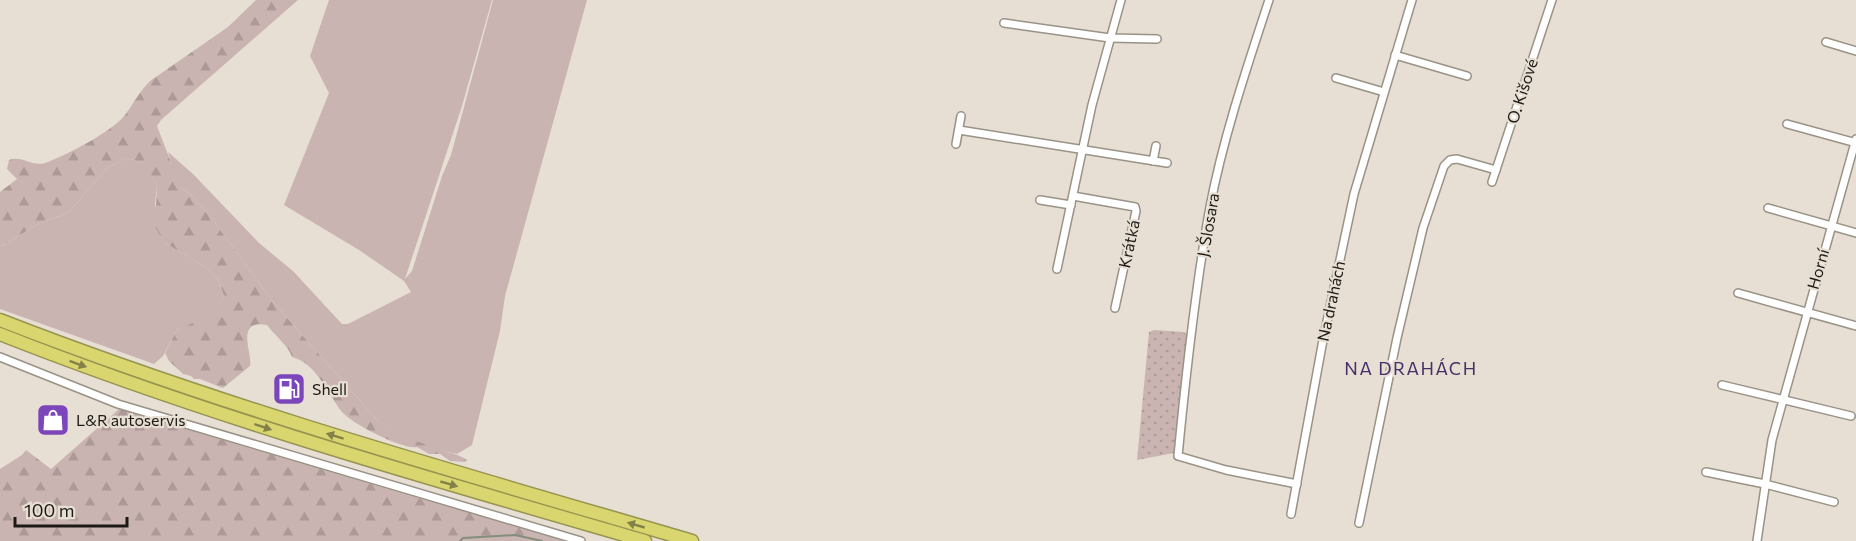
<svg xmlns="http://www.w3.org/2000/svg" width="1856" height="541" viewBox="0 0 1856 541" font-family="Commissioner,sans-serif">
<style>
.grass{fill:#cab4b2}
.forest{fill:url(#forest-firs)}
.garden{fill:url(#garden-dots)}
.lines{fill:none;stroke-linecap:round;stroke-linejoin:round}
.stream{stroke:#838e7b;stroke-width:2}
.street-casing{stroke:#999286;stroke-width:10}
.highway-casing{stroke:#979450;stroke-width:15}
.street{stroke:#fff;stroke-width:7}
.highway{stroke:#d9d670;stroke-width:12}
.oneway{fill:#848148}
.labels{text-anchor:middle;stroke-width:4.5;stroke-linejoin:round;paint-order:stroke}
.street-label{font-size:16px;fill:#1d1a16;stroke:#e7dfd3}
.poi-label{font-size:16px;fill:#1d1a16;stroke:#e7dfd3;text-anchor:start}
.neighbourhood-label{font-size:18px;letter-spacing:1.5px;fill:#472e69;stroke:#e7dfd3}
</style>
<defs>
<pattern id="forest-firs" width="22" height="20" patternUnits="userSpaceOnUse" patternTransform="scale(1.5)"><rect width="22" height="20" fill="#cab4b2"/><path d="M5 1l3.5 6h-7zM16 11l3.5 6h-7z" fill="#ad9a98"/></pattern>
<pattern id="garden-dots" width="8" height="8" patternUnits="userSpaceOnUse" patternTransform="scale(1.5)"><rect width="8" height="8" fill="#cab4b2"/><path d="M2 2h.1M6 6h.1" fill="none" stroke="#ad9a98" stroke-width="1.8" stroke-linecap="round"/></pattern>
</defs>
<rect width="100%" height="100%" fill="#e7dfd3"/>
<g class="grass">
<path d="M329,0h163l-30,106 -57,173 7,-8 30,-95 9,-21 42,-155h94l-82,296 -5,35 -28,114 -15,9c-24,-4 -61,-18 -80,-34l-103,-117 -62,-84 -20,-23 -11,-8 -6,-12 -7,-24 25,22 66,69 34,28 49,53h6l63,-32 -7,-11 -45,-31 -75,-45 45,-112 -19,-37z"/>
<polygon points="126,158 146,163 157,186 155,204 165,243 205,267 219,281 224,296 217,310 204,319 177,330 163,356 154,364 0,309 0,247 38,224 69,212 107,168"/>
</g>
<g class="forest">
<path d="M256,0h42l-137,120 -4,6 24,62 11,8 20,23 62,84 103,117c17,14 43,22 64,30 10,4 18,4 26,10l-2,2 -15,-1 -10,-7h-11l-12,-7c-15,3 -66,-24 -75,-35 -14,-18 -26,-49 -50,-55 -3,-11 -18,-22 -25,-32 -33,-6 -14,29 -17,41l-27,22 -23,-9h-6l-3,-3 -8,-2 -14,-13 -4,-8 12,-23c22,-11 34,-10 47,-34l-5,-15 -14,-14 -40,-24 -10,-16 2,-41 -12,-23 -19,-5 -19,10 -38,44 -31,12 -38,23v-55l17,-13 -10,-10 2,-9c13,-5 23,7 36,3 20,-7 68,-32 80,-48 9,-12 14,-23 25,-34l78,-54z"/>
<polygon points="119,409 411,496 569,541 0,541 0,469 22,455 26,450 51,469"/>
</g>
<polygon class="garden" points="1154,330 1184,332 1188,336 1174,453 1137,460 1149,332"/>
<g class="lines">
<polyline class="stream" points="460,541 463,538 515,535 542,541"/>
<defs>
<g id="street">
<path d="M1269,0c-22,67 -46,138 -59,207 -15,82 -24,166 -32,249l48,14 71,14"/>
<polyline points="1004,23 1110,38 1157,39"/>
<polyline points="1826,42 1856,51"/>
<polyline points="1395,55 1467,76"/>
<polyline points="1336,78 1384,92"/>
<polyline points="1787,124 1856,143"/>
<polyline points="959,130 1167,163"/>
<polyline points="956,144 961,116"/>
<polyline points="1153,161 1156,146"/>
<polyline points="1492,182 1552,0"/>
<polyline points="1073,196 1135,207 1136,211 1115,308"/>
<polyline points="1040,200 1071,205"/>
<polyline points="1768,208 1856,233"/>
<polyline points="1057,269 1092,105 1121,0"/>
<polyline points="1738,293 1856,326"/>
<polyline points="0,357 118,404 581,541"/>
<polyline points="1722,385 1851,416"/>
<polyline points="1706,472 1765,484 1834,502"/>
<polyline points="1291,514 1323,340 1354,194 1412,0"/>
<polyline points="1359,523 1397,338 1423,228 1444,166 1450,160 1457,159 1496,170"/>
<polyline points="1757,541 1772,440 1856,139"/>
</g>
<g id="highway">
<path d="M0,320c226,88 460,153 692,221"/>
<path d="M0,334c210,83 428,144 645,207"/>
</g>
</defs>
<use href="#street" class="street-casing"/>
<use href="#highway" class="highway-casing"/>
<use href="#street" class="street"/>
<use href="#highway" class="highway"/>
</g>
<defs><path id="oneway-solid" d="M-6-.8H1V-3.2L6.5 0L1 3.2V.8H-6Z" transform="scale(1.5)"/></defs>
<g class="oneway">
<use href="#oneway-solid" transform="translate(78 364) rotate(20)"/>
<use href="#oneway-solid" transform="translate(263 427) rotate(18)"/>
<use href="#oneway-solid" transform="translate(335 436) rotate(-163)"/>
<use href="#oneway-solid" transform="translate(449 484) rotate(16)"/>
<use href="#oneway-solid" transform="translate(636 525) rotate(-164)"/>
</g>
<defs>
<symbol id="fuel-square" viewBox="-11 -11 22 22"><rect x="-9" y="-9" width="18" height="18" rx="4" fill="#7b45bc" stroke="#e7dfd3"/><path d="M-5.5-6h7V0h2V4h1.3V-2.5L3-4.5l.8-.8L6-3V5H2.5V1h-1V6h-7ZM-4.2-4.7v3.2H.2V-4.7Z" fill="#fff"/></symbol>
<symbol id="shop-square" viewBox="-11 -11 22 22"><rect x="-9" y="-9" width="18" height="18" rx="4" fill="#7b45bc" stroke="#e7dfd3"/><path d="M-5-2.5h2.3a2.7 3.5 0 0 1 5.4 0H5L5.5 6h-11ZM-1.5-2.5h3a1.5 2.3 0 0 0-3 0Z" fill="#fff"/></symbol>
</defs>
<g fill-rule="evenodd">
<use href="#fuel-square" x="270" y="370" width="38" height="38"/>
<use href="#shop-square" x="34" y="401" width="38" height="38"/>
</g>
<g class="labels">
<g class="street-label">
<text transform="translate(1522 91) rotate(-72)" y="6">O. Kišové</text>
<text transform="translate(1208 225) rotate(-80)" y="6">J. Šlosara</text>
<text transform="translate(1129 244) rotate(-78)" y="6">Krátká</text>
<text transform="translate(1818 269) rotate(-74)" y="6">Horní</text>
<text transform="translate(1331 301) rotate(-78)" y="6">Na drahách</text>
</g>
<g class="poi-label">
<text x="312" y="395">Shell</text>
<text x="76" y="426">L&amp;R autoservis</text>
</g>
<g class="neighbourhood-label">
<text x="1411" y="375">NA DRAHÁCH</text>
</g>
</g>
<path d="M15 517v9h112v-9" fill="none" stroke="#1d1a16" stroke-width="3"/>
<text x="24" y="517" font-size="18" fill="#1d1a16" stroke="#e7dfd3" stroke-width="4.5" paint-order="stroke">100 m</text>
</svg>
